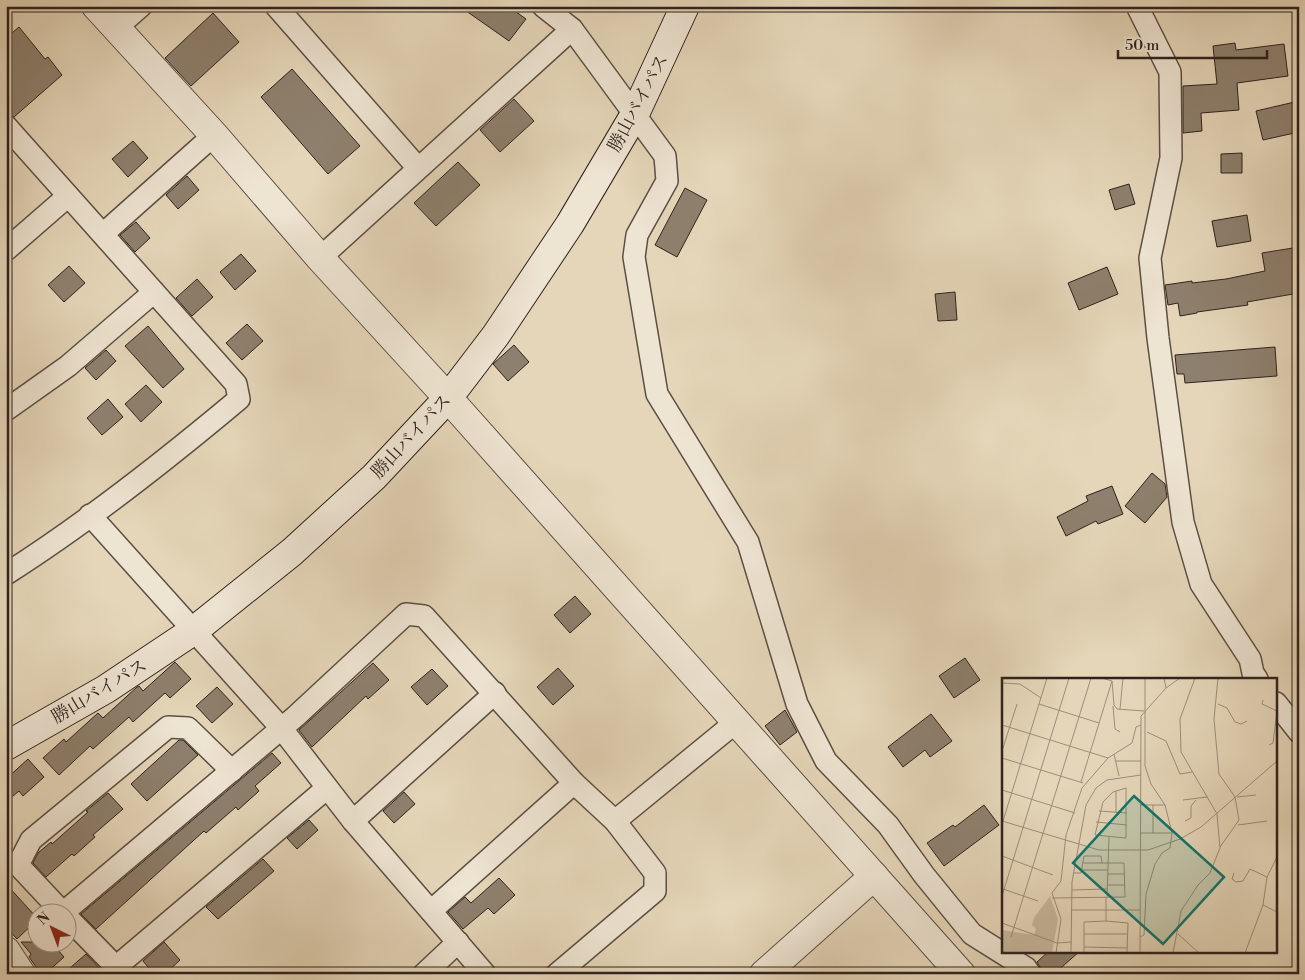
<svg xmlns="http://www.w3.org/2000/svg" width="1305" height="980" viewBox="0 0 1305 980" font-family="'Libre Bodoni','Noto Serif JP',serif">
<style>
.building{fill:#8e806e;stroke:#2f221d}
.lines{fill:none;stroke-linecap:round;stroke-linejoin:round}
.minor-casing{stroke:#5c4f44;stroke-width:24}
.tertiary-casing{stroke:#5c4f44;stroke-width:30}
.secondary-casing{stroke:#2f221d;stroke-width:30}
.minor{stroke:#eee4d2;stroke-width:21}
.tertiary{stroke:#eee4d2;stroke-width:28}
.secondary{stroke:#eee4d2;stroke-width:28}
.labels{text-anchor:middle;stroke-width:4;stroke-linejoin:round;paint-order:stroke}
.street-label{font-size:18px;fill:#2f221d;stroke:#eee4d2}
.inset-road{fill:none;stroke:#9c8e7b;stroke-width:1}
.view{fill:#0f766e;fill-opacity:0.15;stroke:#0f766e;stroke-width:2.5}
.inset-edge{fill:none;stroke:#2f221d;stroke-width:2.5}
</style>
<rect width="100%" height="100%" fill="#e5d6b9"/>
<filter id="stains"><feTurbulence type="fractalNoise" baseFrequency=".004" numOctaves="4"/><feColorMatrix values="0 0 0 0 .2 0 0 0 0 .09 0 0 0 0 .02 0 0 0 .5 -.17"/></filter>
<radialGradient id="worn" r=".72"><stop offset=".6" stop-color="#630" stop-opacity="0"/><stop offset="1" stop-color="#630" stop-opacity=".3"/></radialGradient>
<g class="building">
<polygon points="459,6 508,6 526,19 509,41"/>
<polygon points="213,13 239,42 191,86 165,58"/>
<polygon points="19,27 45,59 48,57 62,75 14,117 6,114 6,38"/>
<polygon points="1235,43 1236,50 1284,44 1288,76 1237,83 1239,110 1201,113 1202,131 1183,133 1183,86 1217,84 1213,46"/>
<polygon points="292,69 360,146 328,174 261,97"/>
<polygon points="514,99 534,121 500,152 480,130"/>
<polygon points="1299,101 1299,132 1263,140 1256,111"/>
<polygon points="133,141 148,158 128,177 112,159"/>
<polygon points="1242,153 1242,173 1221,173 1221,154"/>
<polygon points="458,162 480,185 436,226 414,203"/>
<polygon points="187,176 199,190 178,209 166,195"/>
<polygon points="1129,184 1135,204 1115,210 1109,190"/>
<polygon points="685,188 707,200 677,257 655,245"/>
<polygon points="1247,215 1251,241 1217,247 1212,221"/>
<polygon points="136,222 150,238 135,252 120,235"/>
<polygon points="1299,247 1299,293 1247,302 1248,305 1197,312 1197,313 1180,316 1178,303 1168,305 1165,285 1192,281 1192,283 1226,279 1265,271 1262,253"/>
<polygon points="241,254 256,271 235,290 220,272"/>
<polygon points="69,266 85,283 64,302 48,285"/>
<polygon points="1107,267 1118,294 1079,310 1068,283"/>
<polygon points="197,279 213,297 192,316 176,298"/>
<polygon points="955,292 957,320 938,321 935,294"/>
<polygon points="247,324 263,341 242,360 226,343"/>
<polygon points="148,326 184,369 163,388 125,346"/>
<polygon points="514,345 529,362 508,381 493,364"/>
<polygon points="1275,347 1277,376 1185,383 1184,374 1177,374 1175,355"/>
<polygon points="106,350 116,361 96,380 85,368"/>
<polygon points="146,385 162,402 141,422 125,404"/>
<polygon points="108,399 123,417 102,435 87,418"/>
<polygon points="1152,473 1165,484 1167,497 1145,523 1125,506"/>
<polygon points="1112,486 1123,514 1098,524 1096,521 1066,536 1057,517 1088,501 1086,496"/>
<polygon points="575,596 591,614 570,633 554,615"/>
<polygon points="965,658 980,680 954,698 939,676"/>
<polygon points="175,662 191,679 170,698 165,693 133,722 129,717 93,749 90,746 59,775 43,758 64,739 66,742 98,713 103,718 137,687 139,686 143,691"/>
<polygon points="373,663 389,680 368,699 366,696 312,747 299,730"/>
<polygon points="558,668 574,686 553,705 537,687"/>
<polygon points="432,669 448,686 427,705 411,687"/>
<polygon points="217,687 233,704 212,723 196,706"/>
<polygon points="785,710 797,732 780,745 765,726"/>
<polygon points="931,714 952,741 930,757 925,750 903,767 888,747"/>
<polygon points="179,740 183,740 198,755 147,801 131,784"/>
<polygon points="272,753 281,763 255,786 259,791 238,810 236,807 206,833 204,831 96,929 81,914"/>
<polygon points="28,759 44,777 23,796 19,791 6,802 6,779"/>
<polygon points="404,792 415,804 394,823 383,811"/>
<polygon points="108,793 123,809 93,835 95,837 74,856 72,854 46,877 33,863 38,853 51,842 52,844 88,812 86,811"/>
<polygon points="984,805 999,825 944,866 927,843 953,825 955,827"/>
<polygon points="309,820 318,830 297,849 287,838"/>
<polygon points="263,859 274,871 218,919 206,907"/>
<polygon points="499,878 515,895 494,914 488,908 463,929 448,912 465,897 471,903"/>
<polygon points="6,884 38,919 17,939 6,927"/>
<polygon points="21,942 51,942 64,957 45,974 41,974 29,957 31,954"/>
<polygon points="164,942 180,960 165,974 154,974 143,961"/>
<polygon points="1049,951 1080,951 1054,974 1044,974 1037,962"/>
<polygon points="86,954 105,974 63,974"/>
</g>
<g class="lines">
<defs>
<g id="minor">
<polyline points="276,6 418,168"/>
<polyline points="543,6 572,29 665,156 667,181 637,235 634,257 657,394 748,542 797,704 826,761 888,825 924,875 972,934 1026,968 1030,974"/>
<polyline points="1137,6 1170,72 1171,158 1150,258 1158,338 1183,522 1201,584 1250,659 1253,673 1257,679"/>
<polyline points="116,28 141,6"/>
<path d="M6,126l230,258 3,15c-74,62 -151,123 -233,175"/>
<polyline points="103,234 214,135"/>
<polyline points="6,250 68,196"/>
<polyline points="320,258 572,29"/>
<polyline points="6,410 68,366 154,292"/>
<polyline points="90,515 282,729 353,821 485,974"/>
<polyline points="1276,703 1299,732"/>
<polyline points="353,821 495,693"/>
<polyline points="615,821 736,722"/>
<polyline points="431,911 574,783"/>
<polyline points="62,912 18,865 31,840 168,727 188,728 232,771"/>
<polyline points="64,912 295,717 406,614 424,616 574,783 615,821 655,873 655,891 557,974"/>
<polyline points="68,918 116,967 121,974"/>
<polyline points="116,967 327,788"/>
<polyline points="424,974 458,942"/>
</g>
<g id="tertiary">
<polyline points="96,6 214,135 320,258 448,398 961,974"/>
<polyline points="6,951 21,974"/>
<polyline points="764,974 874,876"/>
</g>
<polyline id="secondary" points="6,746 106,689 196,629 292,552 374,477 448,398 496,335 570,224 635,114 685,6"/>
</defs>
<use href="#minor" class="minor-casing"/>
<use href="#tertiary" class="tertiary-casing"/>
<use href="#secondary" class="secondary-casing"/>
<use href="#minor" class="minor"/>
<use href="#tertiary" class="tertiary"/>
<use href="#secondary" class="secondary"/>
</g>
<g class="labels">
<g class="street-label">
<text transform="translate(638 103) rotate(-62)" y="6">勝山バイパス</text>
<text transform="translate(411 436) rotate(-47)" y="6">勝山バイパス</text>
<text transform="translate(99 691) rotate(-31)" y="6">勝山バイパス</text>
</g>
</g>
<g transform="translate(1002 678)">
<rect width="275" height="275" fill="#e5d6b9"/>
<path d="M48,218l8,23 -6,34h-50v-23l32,5 2,-6 -4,-4 2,-7z" fill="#c6b79e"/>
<path class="inset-road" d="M100,0l10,3 2,24 3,4 27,2M216,0l-4,41 5,55 16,23 4,23 -19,27M0,5l18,1 21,14M164,10l14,-10M261,22l-1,4 15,7M37,26l60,19M216,26l9,4 8,14 6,2 6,-3M111,28l2,23 5,3M118,31l3,-31M0,47l106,33M145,54l19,9 14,33 12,-2M267,67l4,-2 4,-32M0,73l15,-47M112,76l5,22M0,80l81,25M114,83h25M79,104l31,-101M124,110v50l-31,-3 8,-33 10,-10zM0,112l73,23M235,119l19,-2M181,122l24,-3M139,127h24M97,133l28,2M114,135v-22M0,143l97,29h49l32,-11 21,-12 76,-66M1,143l44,-143M183,143l6,-3v-12l5,-6M94,144l31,3M236,147l29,-4M138,155h32M151,155v-28M0,178l51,19M80,192h26M72,195h7l3,-17h17l1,7M232,195l-2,6 4,3 7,-1 7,-12 17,8M106,196h17M105,207h18M1,211l35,12M70,212l35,-1M0,218l67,-218M105,219l2,-60M50,220l73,-1 -1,-34h-42M261,227l14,7M69,232h69M104,243v-23M0,245l55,20 14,-1M82,256h44M176,256l21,19M9,259l80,-259M138,259l4,-2 2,-41 9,-30 7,-11 8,-5 2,-15 -7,-28 -14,-21 -6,-18v-88M82,269l43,1M54,275l5,-34 -9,-26 9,-12 5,-46 16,-47 26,-30 24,-15 4,-16 5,-2M69,275l1,-71 14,-77 10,-17 11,-8 34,-5M82,275v-31l22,-1 22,2 -1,30M138,275l1,-237 25,-28 -2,-10M171,275l8,-42 17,-26 12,-12 10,-25 -3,-34 -36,-62 -1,-33 15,-41M243,275l18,-48 4,-28 10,-20"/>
<path class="view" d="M132,118l90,81 -61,67 -90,-81z"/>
<rect width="275" height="275" class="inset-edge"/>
</g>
<rect width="1305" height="980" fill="none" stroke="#e5d6b9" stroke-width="25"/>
<rect x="8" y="8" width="1290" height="965" fill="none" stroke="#2f221d" stroke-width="2.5"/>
<rect x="12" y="12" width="1280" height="955" fill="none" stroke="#2f221d"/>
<g transform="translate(52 928) rotate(318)"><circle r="24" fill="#eee4d2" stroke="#a2968a"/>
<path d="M0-4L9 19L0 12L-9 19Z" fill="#8f2418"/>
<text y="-8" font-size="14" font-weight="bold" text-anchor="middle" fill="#2f221d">N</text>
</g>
<path d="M1118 50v8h149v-8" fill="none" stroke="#2f221d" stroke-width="2.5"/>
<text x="1125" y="50" font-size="15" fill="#2f221d" stroke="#eee4d2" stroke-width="4" paint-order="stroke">50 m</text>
<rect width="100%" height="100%" filter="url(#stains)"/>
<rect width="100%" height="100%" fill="url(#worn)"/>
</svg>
